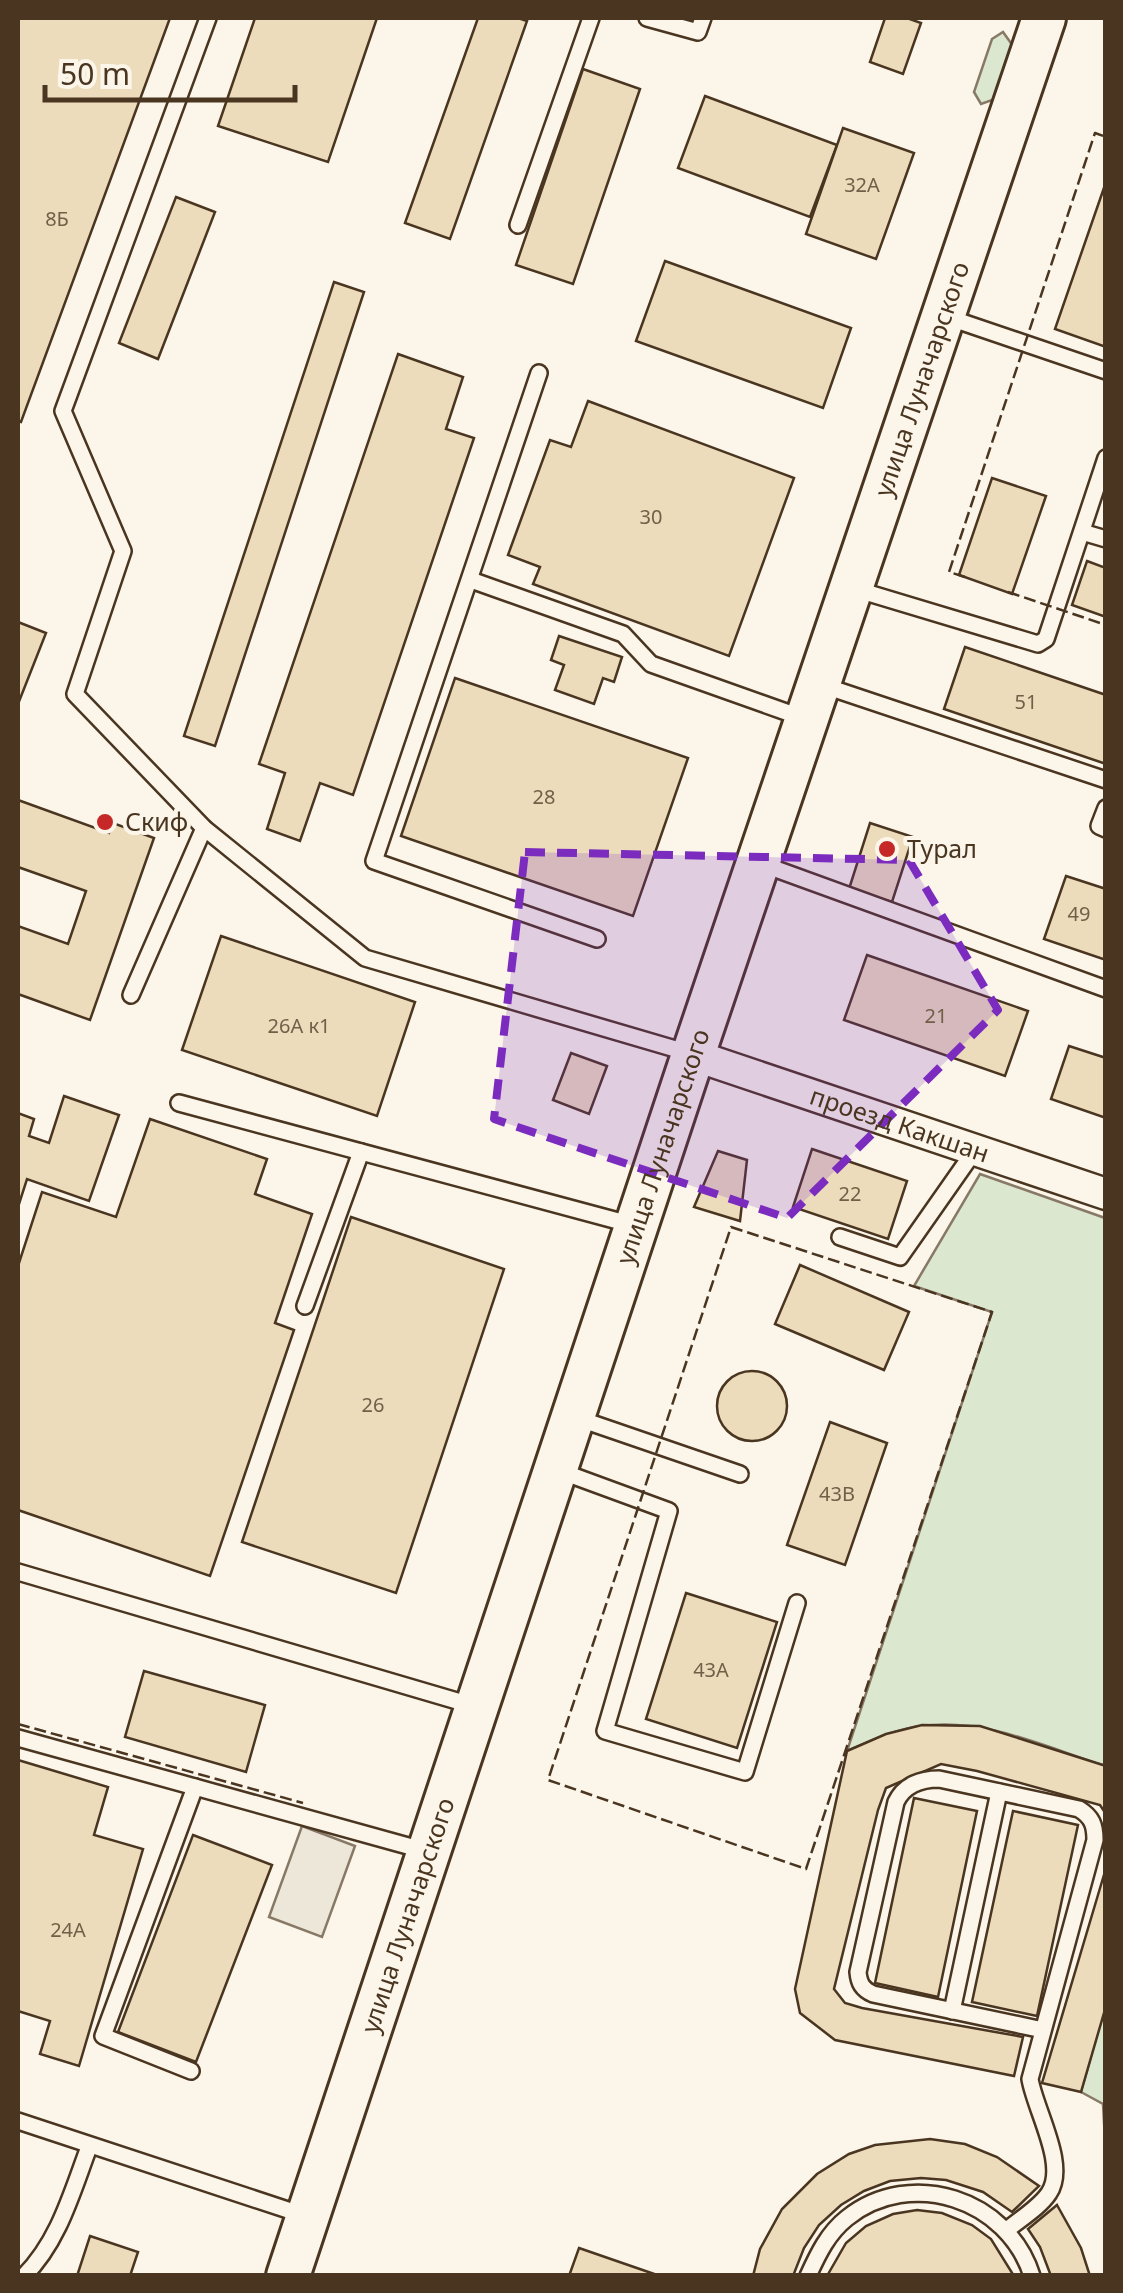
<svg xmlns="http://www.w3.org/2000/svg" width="1123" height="2293" viewBox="0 0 1123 2293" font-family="'Noto Sans',sans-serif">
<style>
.green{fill:#dce7d0;stroke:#887966;stroke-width:2.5}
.parking{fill:#ede7d9;stroke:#887966;stroke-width:2.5}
.building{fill:#ecdcbc;stroke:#4a3520;stroke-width:2.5}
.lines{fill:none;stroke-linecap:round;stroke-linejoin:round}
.lane-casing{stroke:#4a3520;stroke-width:20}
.street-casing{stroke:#4a3520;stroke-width:35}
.secondary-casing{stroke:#4a3520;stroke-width:48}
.lane{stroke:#fbf6e9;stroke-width:15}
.street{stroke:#fbf6e9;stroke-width:30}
.secondary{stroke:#fbf6e9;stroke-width:42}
.fence{stroke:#4a3520;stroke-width:2.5;stroke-dasharray:12 5;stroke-linecap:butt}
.marked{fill:#7b2cbf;fill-opacity:0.2;stroke:#7b2cbf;stroke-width:8;stroke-dasharray:20 12;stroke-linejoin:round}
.poi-dot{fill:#c62828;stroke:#fbf6e9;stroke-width:4}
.labels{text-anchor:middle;stroke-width:8;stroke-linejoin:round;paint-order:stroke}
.number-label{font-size:20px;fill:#725f47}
.street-label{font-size:25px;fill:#4a3520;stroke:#fbf6e9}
.poi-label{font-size:25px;fill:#4a3520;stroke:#fbf6e9;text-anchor:start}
</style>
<rect width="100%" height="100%" fill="#fbf6e9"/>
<g class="green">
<polygon points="1003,32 1013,46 995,99 981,104 974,92 992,39"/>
<path d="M980,1174l125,44v548c-57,-18 -121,-49 -183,-40 -27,3 -51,15 -75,25l145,-439 -78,-26z"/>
<polygon points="1105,2006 1105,2141 1103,2104 1081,2092"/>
</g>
<polygon class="parking" points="302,1826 355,1846 322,1937 269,1917"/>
<g class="building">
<polygon points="18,18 170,18 21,422 18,421"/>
<polygon points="255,18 377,18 328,162 218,126"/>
<polygon points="478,18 518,18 527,21 450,239 405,223"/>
<polygon points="885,18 907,18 921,23 903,74 870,62"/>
<polygon points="583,69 640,89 573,284 516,265"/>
<polygon points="705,96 837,145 810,217 678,168"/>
<polygon points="843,128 914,153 876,259 806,234"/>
<polygon points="1106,182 1106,347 1055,329"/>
<polygon points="176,197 215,212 158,359 119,343"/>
<polygon points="665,261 851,328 823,408 636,341"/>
<polygon points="334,282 364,292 215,746 184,736"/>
<polygon points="398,354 463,377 446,429 474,438 353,795 320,783 300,841 267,829 285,773 259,764"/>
<polygon points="588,401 794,478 729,656 533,584 540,567 508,555 550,440 571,447"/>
<polygon points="992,478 1046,496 1012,594 959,575"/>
<polygon points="1087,561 1106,568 1106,617 1072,605"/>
<polygon points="18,622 46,633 18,704"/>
<polygon points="559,636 622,657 614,682 603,678 594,704 555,690 564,665 551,660"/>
<polygon points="965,647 1106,695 1106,764 944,709"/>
<polygon points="455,678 688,758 633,916 401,836"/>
<polygon points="18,800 109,833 113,823 154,838 90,1020 18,994 18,926 68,944 86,891 18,867"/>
<polygon points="870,823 913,837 892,902 849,889"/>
<polygon points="1066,876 1106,889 1106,960 1044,939"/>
<polygon points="221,936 415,1002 377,1116 182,1050"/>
<polygon points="867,955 1028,1011 1005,1076 844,1020"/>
<polygon points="1069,1046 1106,1058 1106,1118 1051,1099"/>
<polygon points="571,1053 607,1066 589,1114 553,1100"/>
<polygon points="64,1096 119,1115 89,1201 27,1179 18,1207 18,1113 34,1119 29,1136 49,1143"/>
<polygon points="150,1119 267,1159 255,1194 312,1214 275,1323 294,1330 210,1576 18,1510 18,1266 42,1192 116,1217"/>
<polygon points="812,1149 907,1181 888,1239 793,1207"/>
<polygon points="718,1151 747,1160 740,1221 694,1207"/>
<polygon points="351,1217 504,1269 396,1593 242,1542"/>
<polygon points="800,1265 909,1312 884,1370 775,1324"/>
<circle cx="752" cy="1406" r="35"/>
<polygon points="830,1422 887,1443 845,1565 787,1545"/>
<polygon points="686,1593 777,1622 737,1748 646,1719"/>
<polygon points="144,1671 265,1705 246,1772 125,1737"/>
<polygon points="922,1725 980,1726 1106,1766 1106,1814 1100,1805 977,1771 941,1764 886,1788 878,1810 834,1989 845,2003 862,2008 1023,2037 1014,2076 835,2040 800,2013 795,1989 847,1751 886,1734"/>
<polygon points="18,1760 108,1787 94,1835 143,1849 79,2066 40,2054 50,2021 18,2011"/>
<polygon points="914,1798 977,1811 938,1997 875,1983"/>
<polygon points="1013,1811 1078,1825 1037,2016 972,2002"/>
<polygon points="193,1835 272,1865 196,2062 118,2032"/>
<polygon points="1106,1868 1106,2006 1081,2092 1042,2083"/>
<polygon points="930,2139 965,2144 997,2157 1039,2186 1012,2212 983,2192 946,2180 921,2178 890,2181 864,2191 841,2205 819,2225 804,2248 793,2276 753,2276 760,2249 782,2209 817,2174 849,2154 875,2145"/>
<polygon points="1057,2205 1081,2248 1090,2276 1051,2276 1040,2247 1028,2229"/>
<polygon points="917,2210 942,2213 972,2225 991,2239 1014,2276 827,2276 846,2243 866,2226 893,2214"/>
<polygon points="90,2236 138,2252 130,2276 77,2276"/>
<polygon points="579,2248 660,2276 569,2276"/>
</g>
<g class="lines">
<defs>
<g id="lane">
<polyline points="208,18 63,411 123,551 75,694 204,828 365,958 689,1053"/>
<polyline points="647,18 698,32 703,18"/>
<polyline points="518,225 591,18"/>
<polyline points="947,317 1106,371"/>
<polyline points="539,373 374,861 597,939"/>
<polyline points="1082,532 1106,539"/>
<polyline points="471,580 623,634 651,664 803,718"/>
<polyline points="855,589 1038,644 1046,639 1106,458"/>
<polyline points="822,685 1106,780"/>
<polyline points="1106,808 1099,826 1106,829"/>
<polyline points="762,864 1106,989"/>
<polyline points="131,995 204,828"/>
<polyline points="179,1103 633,1225"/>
<polyline points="840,1237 900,1257 975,1150"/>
<polyline points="305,1306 361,1152"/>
<polyline points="577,1418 740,1474"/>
<polyline points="560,1471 669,1511 605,1731 745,1772 797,1603"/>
<polyline points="18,1572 474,1706"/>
<polyline points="18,1738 426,1851"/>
<polyline points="952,2011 999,1792"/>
<polyline points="191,2071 103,2036 195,1787"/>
<polyline points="18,2121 303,2215"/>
<path d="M1007,2230c13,-11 33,-23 42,-37 19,-28 -14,-83 -19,-114l65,-239c0,-15 -3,-23 -16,-31l-140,-30c-18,0 -35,6 -43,23l-38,170c1,11 4,17 15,22l170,36"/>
<path d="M24,2276c35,-35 48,-84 65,-129"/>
<path d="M808,2276c10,-22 20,-43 39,-58 64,-51 161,-19 185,58"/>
</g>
<g id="street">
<path id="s1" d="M693,1055l413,139"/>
</g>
<g id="secondary">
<path id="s2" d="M288,2276l405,-1221 351,-1037"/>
</g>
</defs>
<use href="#lane" class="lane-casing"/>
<use href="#street" class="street-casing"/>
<use href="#secondary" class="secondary-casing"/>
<use href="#lane" class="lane"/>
<use href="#street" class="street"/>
<use href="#secondary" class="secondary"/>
<g class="fence">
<polyline points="965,577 949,572 1095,133 1106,137"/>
<polyline points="1008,592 1106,625"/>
<polygon points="731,1227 992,1312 806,1869 548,1780"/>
<polyline points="18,1724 303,1803"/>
</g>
</g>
<path class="marked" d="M525,852l384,8 89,150 -211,208 -293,-99z"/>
<g class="poi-dot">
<circle cx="105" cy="822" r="10"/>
<circle cx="887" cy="849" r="10"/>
</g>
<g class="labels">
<g class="number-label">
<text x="862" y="192">32А</text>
<text x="57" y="226">8Б</text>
<text x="651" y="524">30</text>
<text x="1026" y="709">51</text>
<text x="544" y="804">28</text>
<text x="1079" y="921">49</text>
<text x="936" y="1023">21</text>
<text x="299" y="1033">26А к1</text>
<text x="850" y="1201">22</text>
<text x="373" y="1412">26</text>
<text x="837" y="1501">43В</text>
<text x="711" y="1677">43А</text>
<text x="68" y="1937">24А</text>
</g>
<g class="street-label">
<text dy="9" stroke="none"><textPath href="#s2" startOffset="2000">улица Луначарского</textPath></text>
<text dy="9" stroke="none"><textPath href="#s1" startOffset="218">проезд Какшан</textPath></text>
<text dy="9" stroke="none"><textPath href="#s2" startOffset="1190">улица Луначарского</textPath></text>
<text dy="9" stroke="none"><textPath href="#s2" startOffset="380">улица Луначарского</textPath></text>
</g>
<g class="poi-label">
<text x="125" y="831">Скиф</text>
<text x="907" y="858">Турал</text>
</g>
</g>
<rect width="1123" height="2293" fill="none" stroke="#4a3520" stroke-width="40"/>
<path d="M45 85v15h250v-15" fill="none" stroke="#4a3520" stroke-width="5"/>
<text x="60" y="85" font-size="30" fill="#4a3520" stroke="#fbf6e9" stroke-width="8" paint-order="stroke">50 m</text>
</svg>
